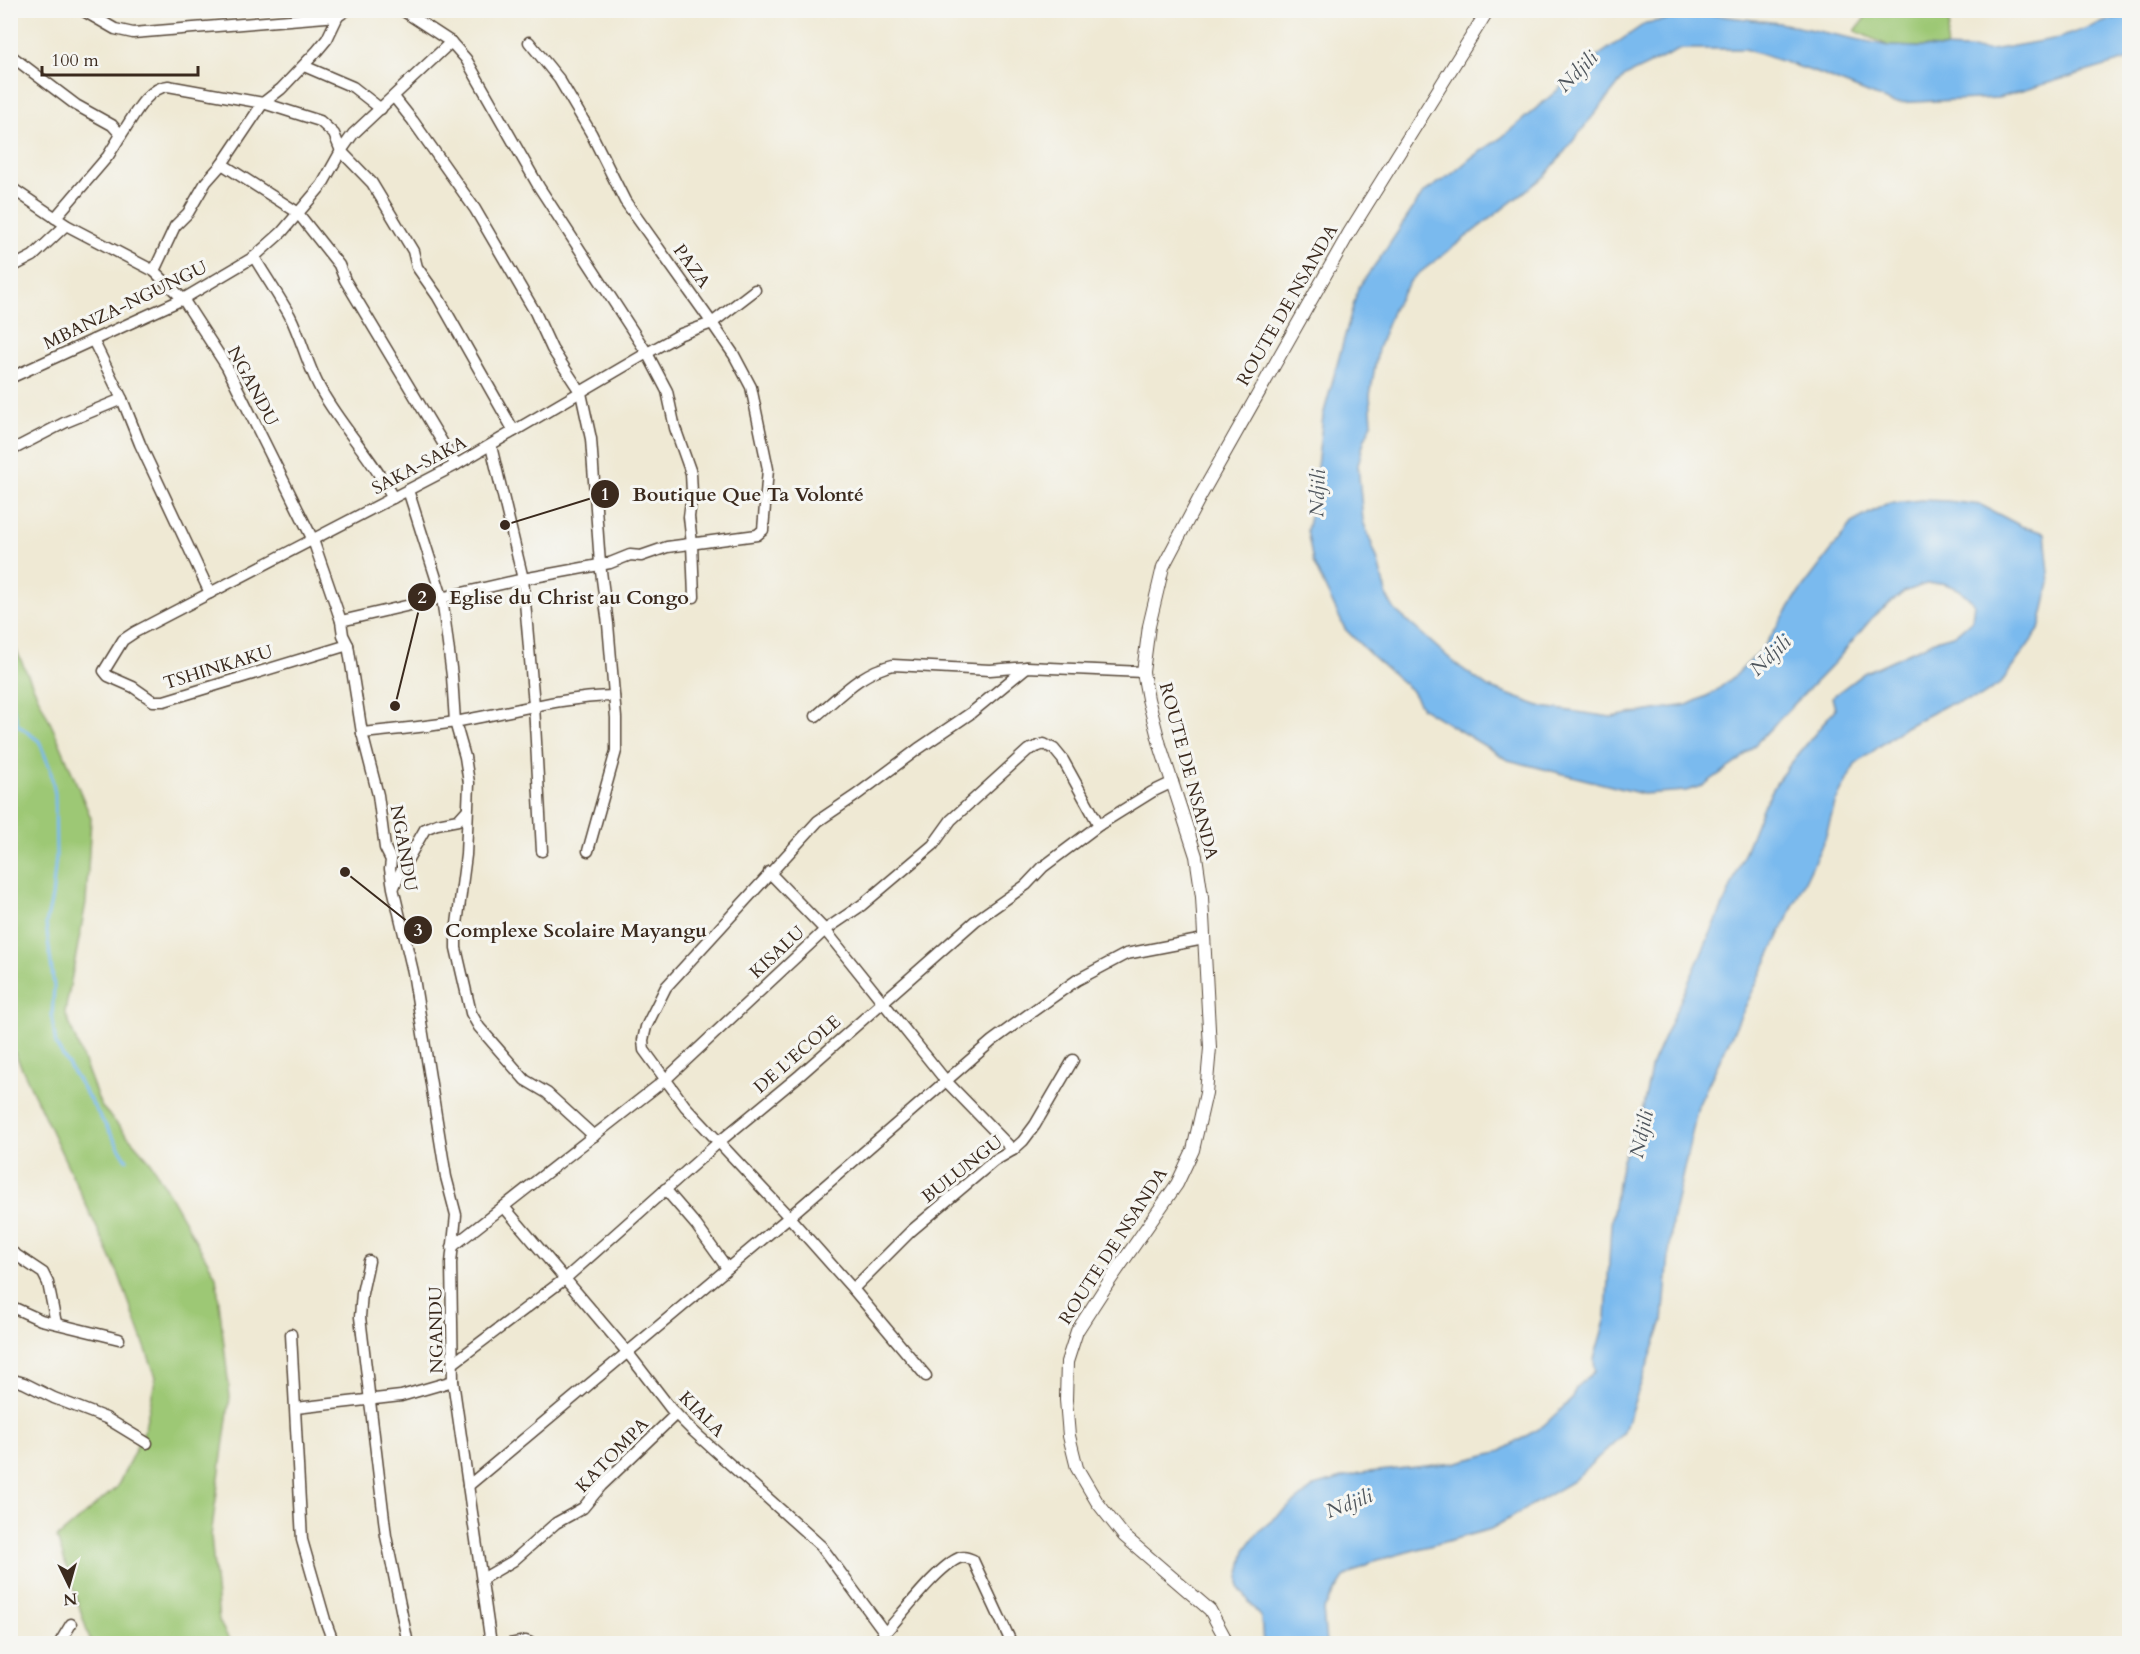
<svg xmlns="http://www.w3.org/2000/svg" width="2140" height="1654" viewBox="0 0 2140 1654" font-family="Cardo,serif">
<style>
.green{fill:#9dc875;stroke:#6c794a;stroke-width:1.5}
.water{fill:#7abaee;stroke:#5a7286;stroke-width:1.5}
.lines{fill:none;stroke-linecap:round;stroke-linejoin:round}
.stream{stroke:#7abaee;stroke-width:3}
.minor-casing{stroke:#564739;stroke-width:13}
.tertiary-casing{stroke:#564739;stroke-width:14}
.minor{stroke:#fff;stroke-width:10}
.tertiary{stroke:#fff;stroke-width:12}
.labels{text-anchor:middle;stroke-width:6;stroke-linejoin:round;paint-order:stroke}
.street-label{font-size:18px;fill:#3b2a1e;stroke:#f6f6f2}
.water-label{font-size:20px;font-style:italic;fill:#4e555c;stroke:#f6f6f2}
.leader{fill:none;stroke:#3b2a1e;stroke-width:2}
.callout-dot{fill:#3b2a1e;stroke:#f6f6f2;stroke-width:2}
.mark-label{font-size:18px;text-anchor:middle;font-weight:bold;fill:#fff}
.callout-label{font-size:20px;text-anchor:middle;font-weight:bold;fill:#3b2a1e;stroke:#f6f6f2;stroke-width:6;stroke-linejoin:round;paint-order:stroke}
</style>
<rect width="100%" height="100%" fill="#f6f6f2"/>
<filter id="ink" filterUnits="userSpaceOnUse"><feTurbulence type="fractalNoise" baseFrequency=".0167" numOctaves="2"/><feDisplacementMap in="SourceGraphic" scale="12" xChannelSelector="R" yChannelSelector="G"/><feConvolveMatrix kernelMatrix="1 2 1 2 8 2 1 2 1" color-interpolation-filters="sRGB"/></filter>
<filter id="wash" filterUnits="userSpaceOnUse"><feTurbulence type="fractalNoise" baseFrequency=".008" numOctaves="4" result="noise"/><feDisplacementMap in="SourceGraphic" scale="24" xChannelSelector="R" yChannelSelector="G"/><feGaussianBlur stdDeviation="1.35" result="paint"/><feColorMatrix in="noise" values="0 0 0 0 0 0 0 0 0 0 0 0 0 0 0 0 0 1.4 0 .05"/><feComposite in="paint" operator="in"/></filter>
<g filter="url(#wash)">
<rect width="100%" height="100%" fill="#efe9d4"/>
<g class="green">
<polygon points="1870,11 1951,11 1946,48 1889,46 1855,31"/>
<polygon points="10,637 58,739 91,818 86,903 65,1012 101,1106 150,1161 216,1276 230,1397 211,1536 219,1621 231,1643 91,1643 57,1538 117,1487 144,1431 156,1377 119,1275 11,1045"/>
</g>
<polygon class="water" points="2129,13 2129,59 1998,98 1893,103 1820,74 1745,49 1681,49 1625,76 1545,176 1422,271 1411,280 1393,309 1378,349 1370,395 1372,423 1364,441 1358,465 1363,521 1377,558 1387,597 1395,610 1456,664 1488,687 1542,707 1611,717 1687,705 1713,693 1736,675 1763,648 1798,594 1853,522 1886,504 1921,500 1947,501 1981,505 2021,526 2045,533 2050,583 2039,630 2001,683 1980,697 1947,705 1905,727 1855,765 1835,803 1825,839 1698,1106 1672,1222 1663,1321 1623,1434 1573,1481 1491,1529 1371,1562 1344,1578 1323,1610 1326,1643 1263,1643 1261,1618 1239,1588 1239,1578 1245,1550 1258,1532 1281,1513 1315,1486 1360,1473 1454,1463 1501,1451 1543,1426 1571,1400 1576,1388 1595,1371 1594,1359 1606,1318 1611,1224 1622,1160 1642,1112 1652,1064 1729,892 1763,806 1780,777 1835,709 1832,697 1864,673 1939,639 1956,634 1972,620 1974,603 1960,590 1943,583 1926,584 1904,592 1872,618 1835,662 1740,760 1702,786 1686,791 1643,794 1508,760 1422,708 1411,690 1373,657 1345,629 1313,562 1307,530 1312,508 1323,416 1358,288 1385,251 1423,193 1452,174 1472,157 1501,138 1599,55 1646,23 1705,14 1779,23 1889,46 1991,50 2059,38"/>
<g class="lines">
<polyline class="stream" points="10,698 18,725 39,741 50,768 55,794 56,857 52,897 46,924 54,987 52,1018 56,1045 127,1160"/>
</g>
</g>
<g filter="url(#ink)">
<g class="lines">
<defs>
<g id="minor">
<polyline points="82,10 115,29 133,33 338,16 347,10"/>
<polyline points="402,10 451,42 466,59 539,187 647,353 667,391 675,428 691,473 692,493 689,517 692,544 694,597"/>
<polyline points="10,55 76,105 112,125 121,135 108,156 55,218"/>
<polyline points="304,66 353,87 381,109"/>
<polyline points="394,97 413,121 475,209 535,312 552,349 581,393 591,439 600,564 608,624 616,718 616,751 588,851"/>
<path d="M121,135c12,-17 25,-47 47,-49l95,17 57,18 14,13 7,17 31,32 41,68 4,16 21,30 76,134"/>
<polyline points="222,164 297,212 339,265 345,280 456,465"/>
<polyline points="10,187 66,225 154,271 183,299 227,367 313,540 341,621 343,635 348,645 362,733 378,795 385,848 391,860 390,869 393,888 413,972 446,1177 456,1215 451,1263 453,1381 491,1644"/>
<path d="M254,257c12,20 25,39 36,59 12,24 18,52 32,76 21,37 52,68 71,106"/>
<polyline points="10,268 33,256 66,225"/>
<polyline points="154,271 175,226 188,213 206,182 222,164 263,103 281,89 317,51 327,39 338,16"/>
<polyline points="93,340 122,399 140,444 210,593"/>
<polyline points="10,378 183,299 254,257 282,232 322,185 341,151 353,134 451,42"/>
<polyline points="491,446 523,579 534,705 542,851"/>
<polyline points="10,451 66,422 122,399"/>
<polyline points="408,490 442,597 452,676 455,722 465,757 469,783 466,855 456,932 456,948 471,1013 479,1027 525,1080 547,1093 594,1136"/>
<polyline points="341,621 523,579 610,563 630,555 641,556 667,547 757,535 763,530 768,469 751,387 734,355 712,323 625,201 591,133 559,79 529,42"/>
<polyline points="348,645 164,701 153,701 133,687 108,676 104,671 123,640 135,632 456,465 647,353 681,334 712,323 755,290"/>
<path d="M816,716c24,-20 45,-44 77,-51l97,5 37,-3 116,5"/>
<path d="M362,733c31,-3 62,-6 93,-11 53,-9 105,-25 159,-26"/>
<polyline points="769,872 825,930 946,1081 1013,1150"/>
<polyline points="394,887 401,871 425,829 437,824 458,820 467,810"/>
<polyline points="665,1189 696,1225 727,1268"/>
<polyline points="504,1207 628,1353 671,1409 693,1431 821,1546 885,1633"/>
<polyline points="452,1247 665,1080 825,930 862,905 933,845 951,820 1028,750 1044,744 1054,749 1063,760 1099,825"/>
<polyline points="10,1251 43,1273 48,1283 56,1323"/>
<polyline points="369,1261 362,1293 360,1317 386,1536 408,1644"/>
<polyline points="853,1289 911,1231 994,1161 1013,1150 1023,1141 1035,1125 1073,1060"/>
<polyline points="10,1306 41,1320 119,1339"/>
<polyline points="291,1334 302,1540 325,1620 334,1644"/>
<polyline points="452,1364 566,1278 719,1142 800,1075 975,921 1026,885 1043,867 1099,825 1152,792 1173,782"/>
<polyline points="926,1376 853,1289 789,1217 685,1106 644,1050 643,1040 646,1027 666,987 818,821 855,796 918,749 971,713 1027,667"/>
<polyline points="10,1379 24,1383 54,1398 106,1418 147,1443"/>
<polyline points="296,1408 401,1396 453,1381"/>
<polyline points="468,1486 789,1217 992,1041 1029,1014 1077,980 1126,954 1204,939"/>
<polyline points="482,1579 513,1561 556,1523 583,1508 601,1486 676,1414"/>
<polyline points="59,1644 71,1624"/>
<polyline points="510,1644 526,1641 533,1644"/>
<path d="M875,1644c21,-21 60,-76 84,-86 6,-2 9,0 14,2l39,84"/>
</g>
<polyline id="tertiary" points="1225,1644 1224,1636 1210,1610 1124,1536 1097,1502 1077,1468 1069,1436 1066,1400 1067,1362 1077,1331 1108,1283 1177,1184 1193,1150 1206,1093 1210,1048 1202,897 1196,856 1160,745 1148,699 1143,672 1149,626 1163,567 1201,495 1349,233 1488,10"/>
</defs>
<use href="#minor" class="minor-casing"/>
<use href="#tertiary" class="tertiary-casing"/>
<use href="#minor" class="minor"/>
<use href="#tertiary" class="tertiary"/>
</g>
</g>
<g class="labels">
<g class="street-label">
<text transform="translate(692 266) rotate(54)" y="6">PAZA</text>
<text transform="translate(125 305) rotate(-26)" y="6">MBANZA-NGUNGU</text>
<text transform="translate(1287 305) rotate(-60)" y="6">ROUTE DE NSANDA</text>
<text transform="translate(253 386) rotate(62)" y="6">NGANDU</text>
<text transform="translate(419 465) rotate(-28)" y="6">SAKA-SAKA</text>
<text transform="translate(218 667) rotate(-17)" y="6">TSHINKAKU</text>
<text transform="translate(1189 771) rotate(75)" y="6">ROUTE DE NSANDA</text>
<text transform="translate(404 848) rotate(80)" y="6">NGANDU</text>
<text transform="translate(777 952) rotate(-43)" y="6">KISALU</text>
<text transform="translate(797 1054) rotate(-41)" y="6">DE L'ECOLE</text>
<text transform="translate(962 1169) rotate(-38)" y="6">BULUNGU</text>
<text transform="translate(1113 1246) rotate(-57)" y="6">ROUTE DE NSANDA</text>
<text transform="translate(436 1330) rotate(-91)" y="6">NGANDU</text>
<text transform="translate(702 1414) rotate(45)" y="6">KIALA</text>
<text transform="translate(612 1455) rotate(-46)" y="6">KATOMPA</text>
</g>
<g class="water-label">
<text transform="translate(1577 71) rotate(-45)" y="7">Ndjili</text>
<text transform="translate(1317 493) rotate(-88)" y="7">Ndjili</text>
<text transform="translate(1770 655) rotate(-44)" y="7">Ndjili</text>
<text transform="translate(1641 1134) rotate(-77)" y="7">Ndjili</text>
<text transform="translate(1349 1503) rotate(-21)" y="7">Ndjili</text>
</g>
</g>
<path class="leader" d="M505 525L605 494M395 706L422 597M345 872L418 930"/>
<g class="callout-dot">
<circle cx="505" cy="525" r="6"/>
<circle cx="395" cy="706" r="6"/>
<circle cx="345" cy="872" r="6"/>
<circle cx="605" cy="494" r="15"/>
<circle cx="422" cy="597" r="15"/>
<circle cx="418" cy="930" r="15"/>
</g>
<g class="mark-label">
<text x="605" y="500">1</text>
<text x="422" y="603">2</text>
<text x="418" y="936">3</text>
</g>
<g class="callout-label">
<text x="748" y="501">Boutique Que Ta Volonté</text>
<text x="569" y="604">Eglise du Christ au Congo</text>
<text x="576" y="937">Complexe Scolaire Mayangu</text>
</g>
<rect width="2140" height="1654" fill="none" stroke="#f6f6f2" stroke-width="36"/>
<g transform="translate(69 1585) rotate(175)" stroke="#f6f6f2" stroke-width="4.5" paint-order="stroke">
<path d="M0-4.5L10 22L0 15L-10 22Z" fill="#3b2a1e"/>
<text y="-9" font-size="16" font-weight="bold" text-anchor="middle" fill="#3b2a1e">N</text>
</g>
<path d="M42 66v9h156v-9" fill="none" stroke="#3b2a1e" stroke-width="3"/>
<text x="51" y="66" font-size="18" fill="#3b2a1e" stroke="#f6f6f2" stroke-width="4.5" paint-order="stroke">100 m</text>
</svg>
